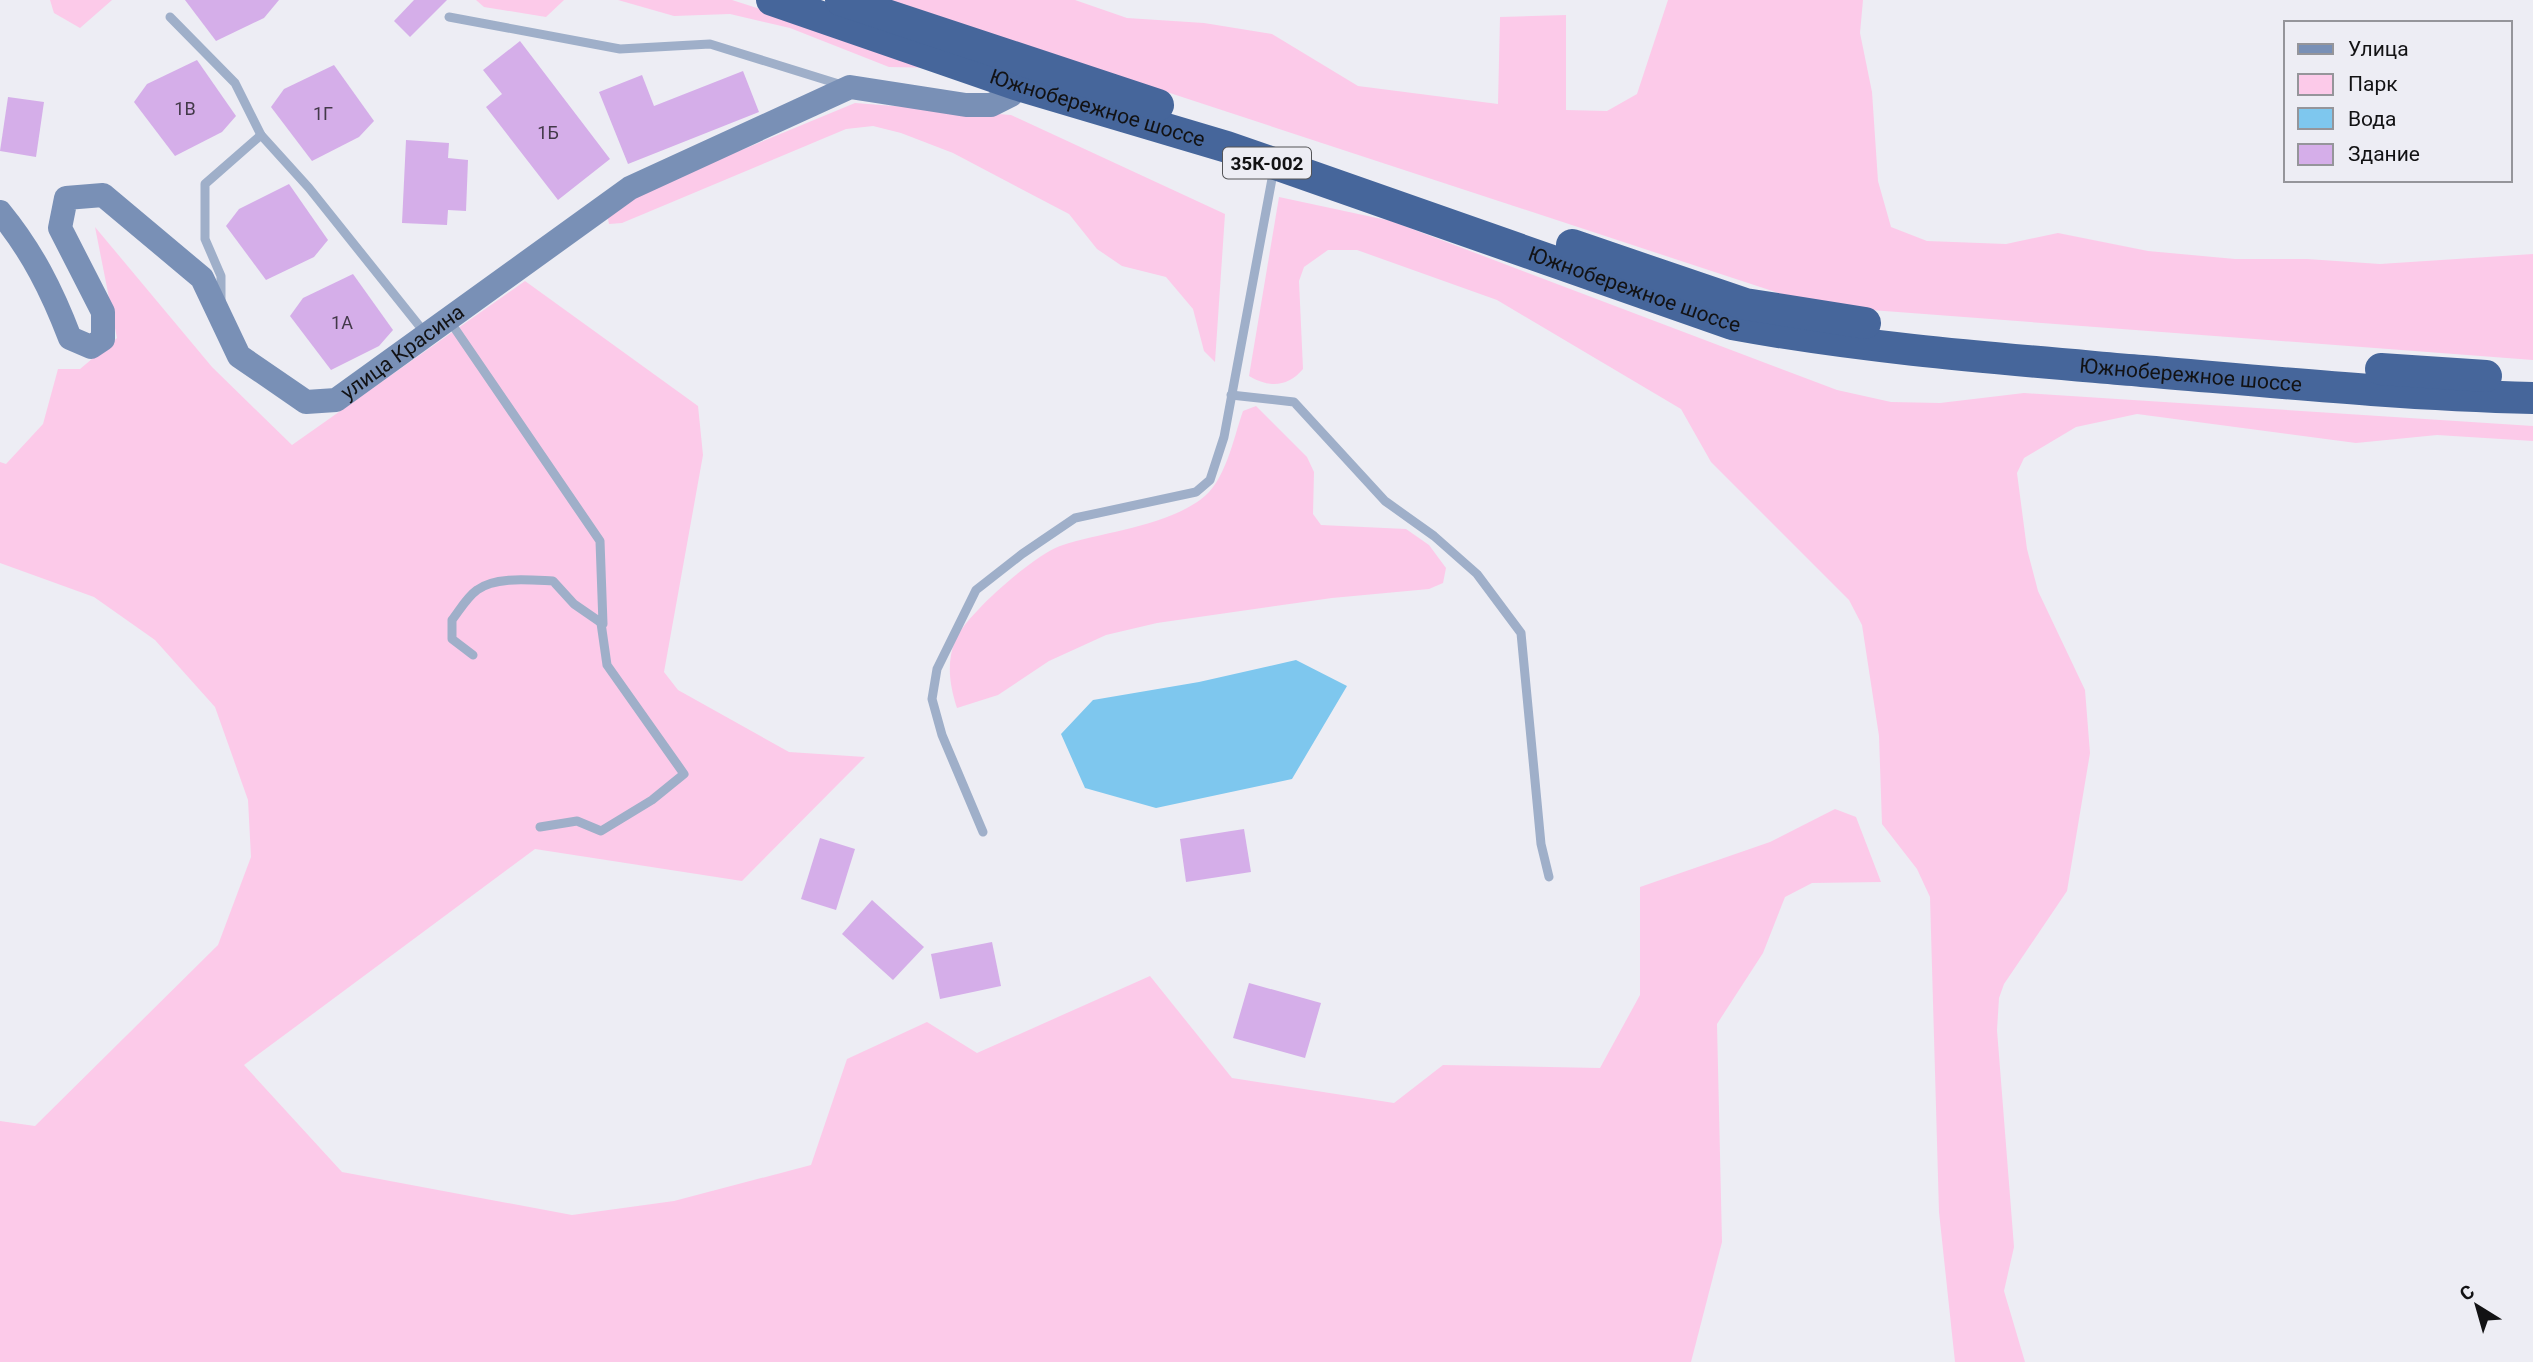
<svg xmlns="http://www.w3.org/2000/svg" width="2533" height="1362" viewBox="0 0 2533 1362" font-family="Roboto,sans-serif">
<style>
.green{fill:#fccae9}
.water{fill:#7ec7ee}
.building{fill:#d5aee9}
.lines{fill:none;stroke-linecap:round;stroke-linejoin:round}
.lane{stroke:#9fafc9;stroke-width:9}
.secondary{stroke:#7990b6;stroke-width:24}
.highway{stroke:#46669b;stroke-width:32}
.labels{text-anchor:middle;stroke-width:7;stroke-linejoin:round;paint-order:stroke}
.number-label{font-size:18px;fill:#433949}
.shield{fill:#ededf4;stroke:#545457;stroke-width:2}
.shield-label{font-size:19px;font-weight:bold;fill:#121214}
.street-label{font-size:21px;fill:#121214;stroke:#ededf4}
</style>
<rect width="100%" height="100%" fill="#ededf4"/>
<g class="green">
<polygon points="50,0 112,0 80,28 54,13"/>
<polygon points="476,0 564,0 546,17 484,7"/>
<polygon points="618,0 732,0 946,68 889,67 790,28 730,14 674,16"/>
<polygon points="887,0 1075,0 1127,18 1204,23 1272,34 1358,86 1498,104 1500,17 1566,15 1566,110 1607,111 1637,94 1668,0 1863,0 1860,33 1872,92 1878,181 1891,227 1927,241 2006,244 2058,233 2148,251 2235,259 2307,259 2380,264 2533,254 2533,360 1818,306"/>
<polygon points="855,103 1011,115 1225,214 1215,362 1204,351 1193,309 1166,277 1122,266 1097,249 1069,214 953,153 901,133 873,126 846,129 622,223 609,224 606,210 635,194"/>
<path d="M1279,197l112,24 446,169 54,12 49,1 84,-10 509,33v15l-96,-6 -81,8 -219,-29 -61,13 -52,31 -7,15 10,76 11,42 47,99 5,63 -23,138 -63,93 -5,14 -2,32 17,217 -10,44 21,71h-70l-16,-150 -9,-315 -13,-28 -35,-45 -3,-88 -17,-111 -13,-25 -138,-138 -30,-53 -184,-109 -140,-50h-29l-24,17 -5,14 4,88c-15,18 -34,19 -54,7z"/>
<polygon points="95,227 212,367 292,445 525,281 698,406 703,455 664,672 678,690 789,752 865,757 742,881 535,849 244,1065 342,1172 572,1215 674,1201 811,1165 847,1059 927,1022 977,1053 1150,976 1232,1078 1394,1103 1443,1065 1600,1068 1640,995 1640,887 1770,842 1835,809 1856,817 1881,882 1812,883 1785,897 1763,953 1717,1024 1722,1242 1691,1362 0,1362 0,1121 35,1126 218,945 251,857 248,800 215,707 155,640 94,597 0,563 0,462 6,464 43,424 58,369 80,369 117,338"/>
<path d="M1256,406l51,51 7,15 -1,42 8,11 85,4 23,16 17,23 -3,15 -14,6 -97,9 -175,25 -51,12 -57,26 -51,34 -41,13c-7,-22 -11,-44 -2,-67 9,-25 79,-86 105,-95 45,-15 100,-18 140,-46 26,-18 33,-61 43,-89z"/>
</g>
<polygon class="water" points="1296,660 1347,686 1292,779 1156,808 1085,788 1061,734 1093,700 1199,682"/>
<g class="building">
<polygon points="185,0 279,0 264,18 216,41"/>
<polygon points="414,0 447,0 410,37 394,21"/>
<polygon points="520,41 610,159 558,200 486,107 502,94 483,70"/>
<polygon points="197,60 236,116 222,132 175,156 134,102 147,84"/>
<polygon points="334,65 374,121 359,137 312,161 271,107 284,89"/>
<polygon points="743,71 759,112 628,164 599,92 642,75 654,106"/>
<polygon points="8,97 44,102 36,157 0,151"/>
<polygon points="406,140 449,143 448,158 468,160 466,211 448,210 447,225 402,223"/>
<polygon points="289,184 328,240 314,257 266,280 226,226 239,209"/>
<polygon points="353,274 393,330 379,346 331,370 290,316 303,298"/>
<polygon points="1244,829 1251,872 1186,882 1180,839"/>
<polygon points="820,838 855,849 836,910 801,899"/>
<polygon points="872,900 924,947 893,980 842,934"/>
<polygon points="992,942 1001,986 940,999 931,954"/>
<polygon points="1249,983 1321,1003 1305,1058 1233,1038"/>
</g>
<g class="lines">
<g class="lane">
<polyline points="170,17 235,83 261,135 309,188 425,333"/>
<polyline points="449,17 620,49 710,44 842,85"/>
<polyline points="221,301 221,276 205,239 205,184 261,135"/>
<path d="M449,320l151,221 3,83 -29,-20 -21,-23c-22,-1 -58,-5 -76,9 -10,7 -18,21 -25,30v19l21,16"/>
<polyline points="1231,395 1294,402 1385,501 1434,536 1477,574 1521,633 1541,844 1549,877"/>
<polyline points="540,827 577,821 601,831 652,800 684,774 607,665 601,623"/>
<polyline points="983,832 942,735 932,699 937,669 976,590 1022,554 1075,518 1196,492 1210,480 1224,437 1274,168"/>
</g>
<path class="secondary" id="s1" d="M0,212c32,39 52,79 70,126l21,9 12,-8v-27l-43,-84 6,-30 37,-3 99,83 37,78 67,46 30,-2 294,-212 220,-101 116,18h25l20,-10 4,-11"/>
<g class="highway">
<path id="s2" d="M772,0l243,84 212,63 505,177c136,25 273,35 410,47 131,11 260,24 391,27"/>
<polyline points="841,0 1158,105"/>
<polyline points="1572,245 1745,304 1865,323"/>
<polyline points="2381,369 2486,376"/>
</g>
</g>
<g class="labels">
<g class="number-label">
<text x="185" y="115">1В</text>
<text x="323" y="120">1Г</text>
<text x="548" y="139">1Б</text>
<text x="342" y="329">1А</text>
</g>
<rect class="shield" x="1223" y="147.5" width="88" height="31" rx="5"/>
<g class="shield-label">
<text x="1267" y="170">35К-002</text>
</g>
<g class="street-label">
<text dy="7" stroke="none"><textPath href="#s2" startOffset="343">Южнобережное шоссе</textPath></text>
<text dy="7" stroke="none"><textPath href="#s2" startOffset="910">Южнобережное шоссе</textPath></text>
<text dy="7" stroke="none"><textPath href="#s1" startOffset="780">улица Красина</textPath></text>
<text dy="7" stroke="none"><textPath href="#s2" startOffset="1475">Южнобережное шоссе</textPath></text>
</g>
</g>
<rect x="2284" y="21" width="228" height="161" fill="#ededf4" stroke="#95959a" stroke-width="2"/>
<rect x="2298" y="44" width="35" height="10" fill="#7990b6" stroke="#95959a" stroke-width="2"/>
<text x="2348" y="56" font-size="21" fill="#121214">Улица</text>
<rect x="2298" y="74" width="35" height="21" fill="#fccae9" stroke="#95959a" stroke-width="2"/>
<text x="2348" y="91" font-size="21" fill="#121214">Парк</text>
<rect x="2298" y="108" width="35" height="21" fill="#7ec7ee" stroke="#95959a" stroke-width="2"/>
<text x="2348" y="126" font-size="21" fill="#121214">Вода</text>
<rect x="2298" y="144" width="35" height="21" fill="#d5aee9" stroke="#95959a" stroke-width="2"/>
<text x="2348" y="161" font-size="21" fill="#121214">Здание</text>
<g transform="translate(2477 1306) rotate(323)" stroke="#ededf4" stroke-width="5" paint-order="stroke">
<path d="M0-5L12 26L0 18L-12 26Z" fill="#121214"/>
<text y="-10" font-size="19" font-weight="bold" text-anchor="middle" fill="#121214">С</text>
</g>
</svg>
